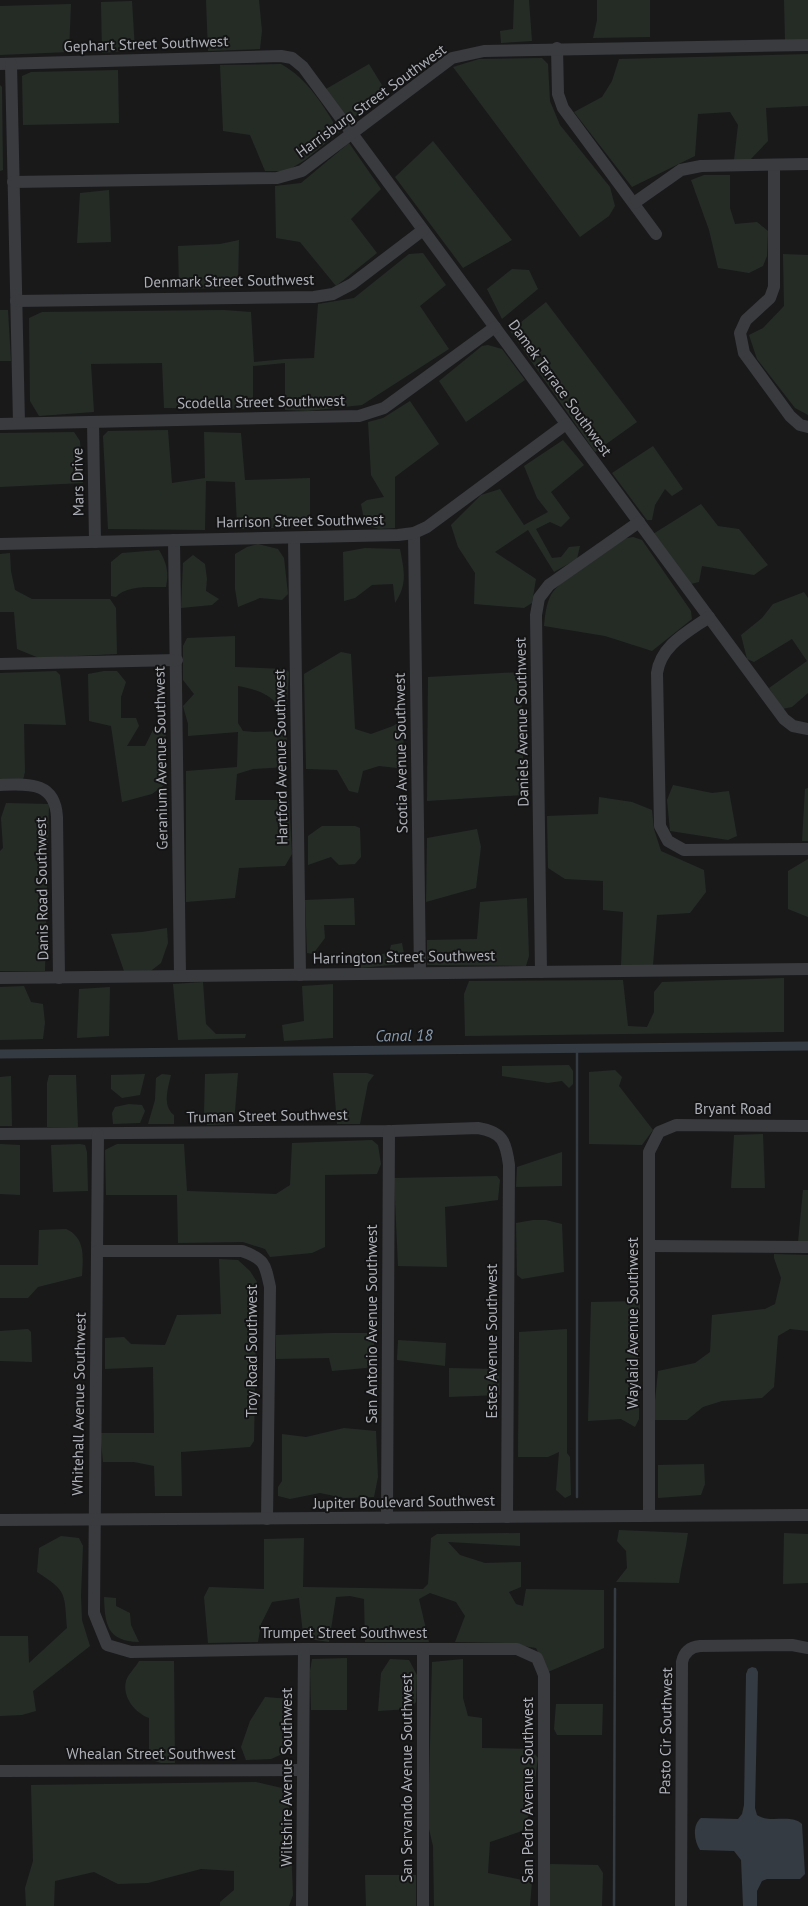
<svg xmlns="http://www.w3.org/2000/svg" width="808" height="1906" viewBox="0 0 808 1906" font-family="'PT Sans',sans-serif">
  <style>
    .green { fill: #252c26 }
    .water { fill: #343b42 }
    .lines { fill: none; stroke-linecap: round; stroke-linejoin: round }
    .stream { stroke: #343b42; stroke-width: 2.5 }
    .canal { stroke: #343b42; stroke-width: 9 }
    .minor { stroke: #3a3b3f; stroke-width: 12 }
    .labels { text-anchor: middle; stroke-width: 4; stroke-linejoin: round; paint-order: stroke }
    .street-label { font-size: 15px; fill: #adb0b8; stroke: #141415 }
    .water-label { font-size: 16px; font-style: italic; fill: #889baf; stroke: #141415 }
  </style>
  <rect width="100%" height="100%" fill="#19191a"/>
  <g class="green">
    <path d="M206,0h53l3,31 -2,18 -52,2z"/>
    <path d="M514,0h15l3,41 -31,2 -1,-12 13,-2z"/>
    <path d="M597,0h53v37l-57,1 4,-18z"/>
    <path d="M784,0h24v39l-23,1z"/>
    <path d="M132,1l3,49 -33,3 -1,-51z"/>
    <path d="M71,4l-2,48 -69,3v-49z"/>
    <path d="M808,54v52l-42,2 2,33 -18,19h-16l4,-35 -8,-13 -32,2 -3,42 -63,31 -58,-75 28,-15 10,-16 7,-22z"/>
    <path d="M542,58l6,6 2,37 10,24 50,62 5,19 -6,10 -29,21 -127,-170 26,-8z"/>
    <path d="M281,64c27,15 43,42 58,68l-34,28 -18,11h-22l-15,-36 -27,-4 -3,-66z"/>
    <path d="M369,64l16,26 -36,32 -23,-33z"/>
    <path d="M118,70l1,53 -96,2 -1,-49 9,-4z"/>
    <path d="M0,85l2,2 1,83 -3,1z"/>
    <path d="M433,141l79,99 -49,28 -68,-91z"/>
    <path d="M349,143l32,46 -30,30 26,34 -41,33 -36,-44 -24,-4 -1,-52 26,-3z"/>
    <path d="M704,175h26v33l5,16 22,-2 11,9 -1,25 -4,10 -14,7 -31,-5 -9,-38 -18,-50z"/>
    <path d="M109,190l2,52 -34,1 3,-50z"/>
    <path d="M239,240l-1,48 -59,1 -1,-43 42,-2z"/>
    <path d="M423,253l23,32 -26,21 29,43 -87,56 -54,6 -23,-1v-47l-32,3v43l-89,-1 -2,-45 -71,1 3,48 -55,4 -9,-15 -1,-83 13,-6 182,-2 27,2 3,50 31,-3 29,-1 4,-54 36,-6 55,-44z"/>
    <path d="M783,254l25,1v160l-13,-7 -38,-49 -8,-24 14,-7 21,-22z"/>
    <path d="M512,269l17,1 9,19 -36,30 -15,-30z"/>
    <path d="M546,302l91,120 -42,30 -85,-121z"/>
    <path d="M0,310h8l3,51h-11z"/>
    <path d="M488,345l14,4 23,31 -59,42 -27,-41 43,-35z"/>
    <path d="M410,401l29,43 -44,33v51l-16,1 -14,-4 -4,-21 6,-4 17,-3 -13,-22 -3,-53 15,-4z"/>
    <path d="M168,430l4,53 33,-5 -1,-46 37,1 4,47 65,-2v49l-68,2 -5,-3 -2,-44 -29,-1 -1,49 -97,-1 -5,-93 5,-5z"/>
    <path d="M74,432l6,9 3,42 -83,4v-54z"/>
    <path d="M563,440l21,25 -33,27 19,26 -9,9 -11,-5 -14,7 16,29 9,-1 8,-10 11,-1 -3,13 -23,13 -26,-42 -33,22 41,27 -4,24 -8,5 -50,-4 1,-31 -17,-26 -7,-22 30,-30 19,-6 24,36 24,-13 -11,-14 -13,-32z"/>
    <path d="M653,446l30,43 -11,7 -7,-7 -10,16 -3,15h-5l-35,-47z"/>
    <path d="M701,504l17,22 21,3 29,36 -14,10 -52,-9 -3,16 -8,2 -38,-50z"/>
    <path d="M633,537l9,3 49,71 1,8 -40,32 -47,-15 -61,-10c1,-10 2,-22 7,-31 8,-15 55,-44 71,-56z"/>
    <path d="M258,544l20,5 6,9 4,36 -6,6 -22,-2 -22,9 -3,-18v-35l12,-7z"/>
    <path d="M365,548l35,1c4,21 8,35 -5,54l-2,-19 -21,1 -17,13 -11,3 -1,-49z"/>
    <path d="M159,550c8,13 10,23 7,37 -15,0 -40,-2 -50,10l-5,-1v-34l11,-9z"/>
    <path d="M10,553l1,18 4,19 17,9h78l6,9 1,46 -78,4 -22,-9 -3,-37h-14v-58z"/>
    <path d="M193,555l12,9 2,15 -1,12 13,8 -7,6 -31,3 2,-45z"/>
    <path d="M804,592l4,6v95l-16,14 -10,2 -13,-21 38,-27 -15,-22 -38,23 -7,-3 -6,-24 21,-17 11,-14z"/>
    <path d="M235,636v31l50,2 4,3 -3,48h-6c0,-4 0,-12 -3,-15 -7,-12 -27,-17 -39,-19v37l5,8 12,1 32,-1 -1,36 -33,2 -16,5 -2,26h54l3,54 -7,12 -46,2 -4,30 -49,4v-131l51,-4 1,-35 -50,4v-12l-5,-18 11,-12 -11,-14v-34l4,-8z"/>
    <path d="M341,652l10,2 4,75 16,5 22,-8 13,-8 -3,30 -6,20 -18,-2 -16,5 -5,22 -9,-2 -12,-21 -31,-1 -2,-95z"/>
    <path d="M56,671l4,4 6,50 -42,-1 1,48 -2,8 -23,1v-108z"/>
    <path d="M104,671h13l9,11 -5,15v21h15l3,8 -12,20h18l8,-16h13l-2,55 -12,9 -30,8 -11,-76 -22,-5 -1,-47z"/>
    <path d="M521,672l3,123 -97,6 1,-124z"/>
    <path d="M673,785l39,8 17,-2 8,45 -9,4 -58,-9 -3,-31z"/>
    <path d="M808,788v53h-6l3,-52z"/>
    <path d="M599,797l33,5 20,8 2,19 7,22 43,19 2,22 -16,21 -33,2 -4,50 -32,2 2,-55 -20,-2v-29l-38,-2 -17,-11 -1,-52 51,-2z"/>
    <path d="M6,803l43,1 -4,167h-45v-120l3,-3 -2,-30z"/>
    <path d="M322,826h33l5,2 1,29 -6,7 -16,1 -8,-8 -23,8v-29z"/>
    <path d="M477,829l4,18 -5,41 -50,14 1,-64z"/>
    <path d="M808,859v58l-20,-8v-38z"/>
    <path d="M354,898l1,27h-31l1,13 -12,16 -6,-1 -2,-53z"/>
    <path d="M527,898l2,58 -3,10 -99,-1v-25l50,-1 3,-37z"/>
    <path d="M167,928l1,15 -7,20 -13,10 -24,-2 -13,-37 31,-2z"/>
    <path d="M402,943l3,16 -4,5 -40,4v-11l28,-4 2,-8z"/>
    <path d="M784,978v54l-319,4 -1,-42 5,-13 154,-1 5,46 19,1 7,-15v-20l8,-10z"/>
    <path d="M203,982l3,42 10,10h30l-1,4 -67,2 -5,-56z"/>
    <path d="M333,984v54l-49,3 -2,-16 22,-4 -2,-35z"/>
    <path d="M24,986l7,16 12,2 2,19 -2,16 -43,1v-53z"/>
    <path d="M110,987l-1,49 -32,2 2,-49z"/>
    <path d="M569,1065l4,6v13l-4,4 -7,-7 -14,2 -46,-7v-10z"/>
    <path d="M615,1070l7,7 -3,9 34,44 -11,15 -53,-1v-72z"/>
    <path d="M238,1073l-4,51 -27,1 -3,-12 1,-39z"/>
    <path d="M333,1073h34l7,2 -6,8 -8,41h-23z"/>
    <path d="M145,1074l-5,21 -18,3 -11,-9v-14z"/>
    <path d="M162,1074l9,1c-3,13 -9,31 3,40v9h-26l7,-24 1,-22z"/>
    <path d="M49,1075h27l2,52h-31v-44z"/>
    <path d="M11,1076l1,50h-12v-49z"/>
    <path d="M129,1104l13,1 3,6 -5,12 -27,1 -1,-11 3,-6z"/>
    <path d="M763,1134l2,54h-34l3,-53z"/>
    <path d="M372,1140l6,5 3,19 -4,10 -52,1v72l-13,6 -42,4 -5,-8 -22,-7 -65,1 -1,-48h-71l-1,-45 12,-6h67l3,47 89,3 14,-9 2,-42z"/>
    <path d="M0,1144l20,1v50l-20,-1z"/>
    <path d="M80,1144l5,1 2,7 1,39 -35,1 -2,-47z"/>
    <path d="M562,1152v34l-46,1 1,-20z"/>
    <path d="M497,1176l3,4 -2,20 -53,7 2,60 -49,-1 -4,-88z"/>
    <path d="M803,1190h5v52h-10z"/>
    <path d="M533,1220h13l16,4 2,48 -42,7 -5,-4 -1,-52z"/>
    <path d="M66,1229c20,9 17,29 16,47l-44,11 -10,11h-28v-33h38l1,-35z"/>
    <path d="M774,1254l34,1v76l-18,-2 -12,7 -4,51 -12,11 -40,3 -19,6 -16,13h-34l5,-49 37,-8 15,-11 2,-37 53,-6 10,-5 6,-26 -7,-20z"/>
    <path d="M219,1259l19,1 12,11 7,11 -3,159 -4,6 -69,5 1,44h-27l-1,-30 -20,-4h-31l-3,-29h54l-1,-66 -48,2v-31l19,-1 7,7 34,1 12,-30 44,-1z"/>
    <path d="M640,1301l-1,118 -4,8 -14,-8 -33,2 3,-119z"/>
    <path d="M28,1329l3,3 1,30 -32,-1v-30z"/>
    <path d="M567,1329v124l3,4 1,38 -6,3 -9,-8 3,-38 -11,5h-30l1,-125z"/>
    <path d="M331,1333h36l7,7v24l-8,4 -34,3 -3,-13 -53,1v-24z"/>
    <path d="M398,1340l48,3 -1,23 -48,-6z"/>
    <path d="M449,1368l50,1 1,26 -51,2z"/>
    <path d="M344,1428l32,3 2,46 -4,20 -30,1 -24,-5 -30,6 -12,-3v-9l4,-6v-47l24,3z"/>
    <path d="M704,1464l1,20 -4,11 -43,3v-33z"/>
    <path d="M619,1530l69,3c-2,17 -7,33 -9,50l-63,-1 11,-14 -1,-17 -9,-10z"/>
    <path d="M520,1533v13l-72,-4 12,13 25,8 36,-1v25l-12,5 7,12 7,2 3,-17 78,1v58l-56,24 -12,-24 -31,-5 -50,-1 10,-26 -9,-14 -26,-9 -11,6 10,43h-64l-1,-43 -14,-3 -14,1 -7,45 -14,-2 -12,-6 -4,-36 -27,4 -11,22 -3,18 -50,1 -4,-46 5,-10 55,2v-50l40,-1 -1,49 120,2 5,-5 3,-46 6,-4z"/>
    <path d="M784,1533l24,1v49l-25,1z"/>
    <path d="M61,1536l18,2 4,8 -2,50 1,24 8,26 -57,45 3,20 -14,4 -22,1v-80h28l1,27 38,-35c-3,-35 1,-36 -30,-56l2,-24z"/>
    <path d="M104,1597l12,1v8l14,7 1,12 8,17c-32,-1 -34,-17 -35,-45z"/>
    <path d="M347,1658v52h-36l-1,-39 2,-12z"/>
    <path d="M390,1659l19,1 8,15 -1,27 -6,7 -32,2 3,-38z"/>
    <path d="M463,1659v39l5,18 14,2v30l49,1 7,9 -7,52 -9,21 -32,11 -2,31 44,9 -2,24h-96l-1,-60 -5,-21 4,-163z"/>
    <path d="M139,1661h35l1,102h-14l-12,-4v-41c-14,-5 -27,-21 -23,-37 2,-7 10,-14 13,-20z"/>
    <path d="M265,1697l25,2 1,40 -4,13 -16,7 -25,1 -5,-13 9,-26z"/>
    <path d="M556,1704h47l-1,31h-45l-3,-6z"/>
    <path d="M256,1782l26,6 7,12 4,95 -4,11h-69v-4l14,-12v-19l-33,-2 -53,14 -30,1 -24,-12 -39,9 -1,25h-28l-1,-18 8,-27 -2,-76z"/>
    <path d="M550,1864l48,1 5,8 -1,33h-52z"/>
    <path d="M365,1875h51v31h-50z"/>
  </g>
  <path class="water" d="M752,1667l4,1 2,4 -3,136 2,7c13,9 34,-2 45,9l3,50 -5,5h-33l-5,2 -5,10v15h-14l-2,-46 -7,-9 -34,-1c-6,-9 -8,-25 1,-32l37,1 4,-5 2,-9 2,-131 2,-5z"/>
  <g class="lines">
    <g class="stream">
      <path d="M577,1048v449"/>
      <path d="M614,1906l1,-317"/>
    </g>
    <path class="canal" d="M0,1054l808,-8"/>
    <g class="minor">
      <path d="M557,48l1,46 5,14 93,126"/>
      <path d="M0,64l281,-8 11,2 11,9 481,652 9,7 15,3"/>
      <path d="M11,64l8,359"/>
      <path d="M774,165v122l-4,11 -24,22 -6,13 4,20 46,63 10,9 8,2"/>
      <path d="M13,182l264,-4 25,-7 150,-113 32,-7 324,-6"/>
      <path d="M634,203l47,-33 20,-4 107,-2"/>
      <path d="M16,301l298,-4 19,-3 19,-10 71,-54"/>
      <path d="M93,422l2,120"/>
      <path d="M0,424l359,-8 25,-8 111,-81"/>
      <path d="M414,533l6,440"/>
      <path d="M294,538l6,437"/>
      <path d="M174,540l6,435"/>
      <path d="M0,544l398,-9 16,-2 13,-6 139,-103"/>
      <path d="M709,617c-21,15 -48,28 -52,56l3,153 8,15 16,9 124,-1"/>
      <path d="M0,664l177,-4"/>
      <path d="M0,785c28,-1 55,-4 57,32l2,161"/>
      <path d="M541,972l-5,-357 3,-17 10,-13 90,-63"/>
      <path d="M0,978l808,-9"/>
      <path d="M0,1134l392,-3 86,-3c25,4 28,14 31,37l-2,352"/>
      <path d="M98,1134l-4,479 13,32 24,7 173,-3h213l20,9 7,17v231"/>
      <path d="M650,1246l158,1"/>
      <path d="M97,1251h145c23,8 23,13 28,36l-3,232"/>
      <path d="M649,1516v-364l10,-20 17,-7 132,1"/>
      <path d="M387,1518l2,-387"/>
      <path d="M0,1520l808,-5"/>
      <path d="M0,1771l303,-1"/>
      <path d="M302,1906l2,-257"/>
      <path d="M423,1906v-257"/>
      <path d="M681,1906l1,-244c2,-10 8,-15 18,-16l92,-1 16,3"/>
    </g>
  </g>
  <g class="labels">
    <g class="street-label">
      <text transform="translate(146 44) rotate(-2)" y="5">Gephart Street Southwest</text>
      <text transform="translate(371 101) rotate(-36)" y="5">Harrisburg Street Southwest</text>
      <text transform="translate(229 281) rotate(-1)" y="5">Denmark Street Southwest</text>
      <text transform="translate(560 388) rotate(54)" y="5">Damek Terrace Southwest</text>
      <text transform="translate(261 402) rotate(-1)" y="5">Scodella Street Southwest</text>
      <text transform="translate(78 482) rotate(-91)" y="5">Mars Drive</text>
      <text transform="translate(300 521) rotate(-1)" y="5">Harrison Street Southwest</text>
      <text transform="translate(522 722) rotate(-91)" y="5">Daniels Avenue Southwest</text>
      <text transform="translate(401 753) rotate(-91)" y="5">Scotia Avenue Southwest</text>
      <text transform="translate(281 757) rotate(-91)" y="5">Hartford Avenue Southwest</text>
      <text transform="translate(161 758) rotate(-91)" y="5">Geranium Avenue Southwest</text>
      <text transform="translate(42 889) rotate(-91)" y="5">Danis Road Southwest</text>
      <text transform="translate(404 957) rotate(-1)" y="5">Harrington Street Southwest</text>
      <text x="733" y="1114">Bryant Road</text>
      <text transform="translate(267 1116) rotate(-1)" y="5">Truman Street Southwest</text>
      <text transform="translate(633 1323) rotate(-90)" y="5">Waylaid Avenue Southwest</text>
      <text transform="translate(372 1324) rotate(-90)" y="5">San Antonio Avenue Southwest</text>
      <text transform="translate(492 1341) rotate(-90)" y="5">Estes Avenue Southwest</text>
      <text transform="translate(252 1351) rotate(-90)" y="5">Troy Road Southwest</text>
      <text transform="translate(79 1404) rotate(-89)" y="5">Whitehall Avenue Southwest</text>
      <text transform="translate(404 1502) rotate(-1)" y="5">Jupiter Boulevard Southwest</text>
      <text x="344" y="1638">Trumpet Street Southwest</text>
      <text transform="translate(666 1731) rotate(-89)" y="5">Pasto Cir Southwest</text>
      <text x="151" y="1759">Whealan Street Southwest</text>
      <text transform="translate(287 1777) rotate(-90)" y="5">Wiltshire Avenue Southwest</text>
      <text transform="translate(407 1778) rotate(-90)" y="5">San Servando Avenue Southwest</text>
      <text transform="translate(528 1790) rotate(-90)" y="5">San Pedro Avenue Southwest</text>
    </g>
    <g class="water-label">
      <text transform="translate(404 1035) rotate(-1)" y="6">Canal 18</text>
    </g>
  </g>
</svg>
